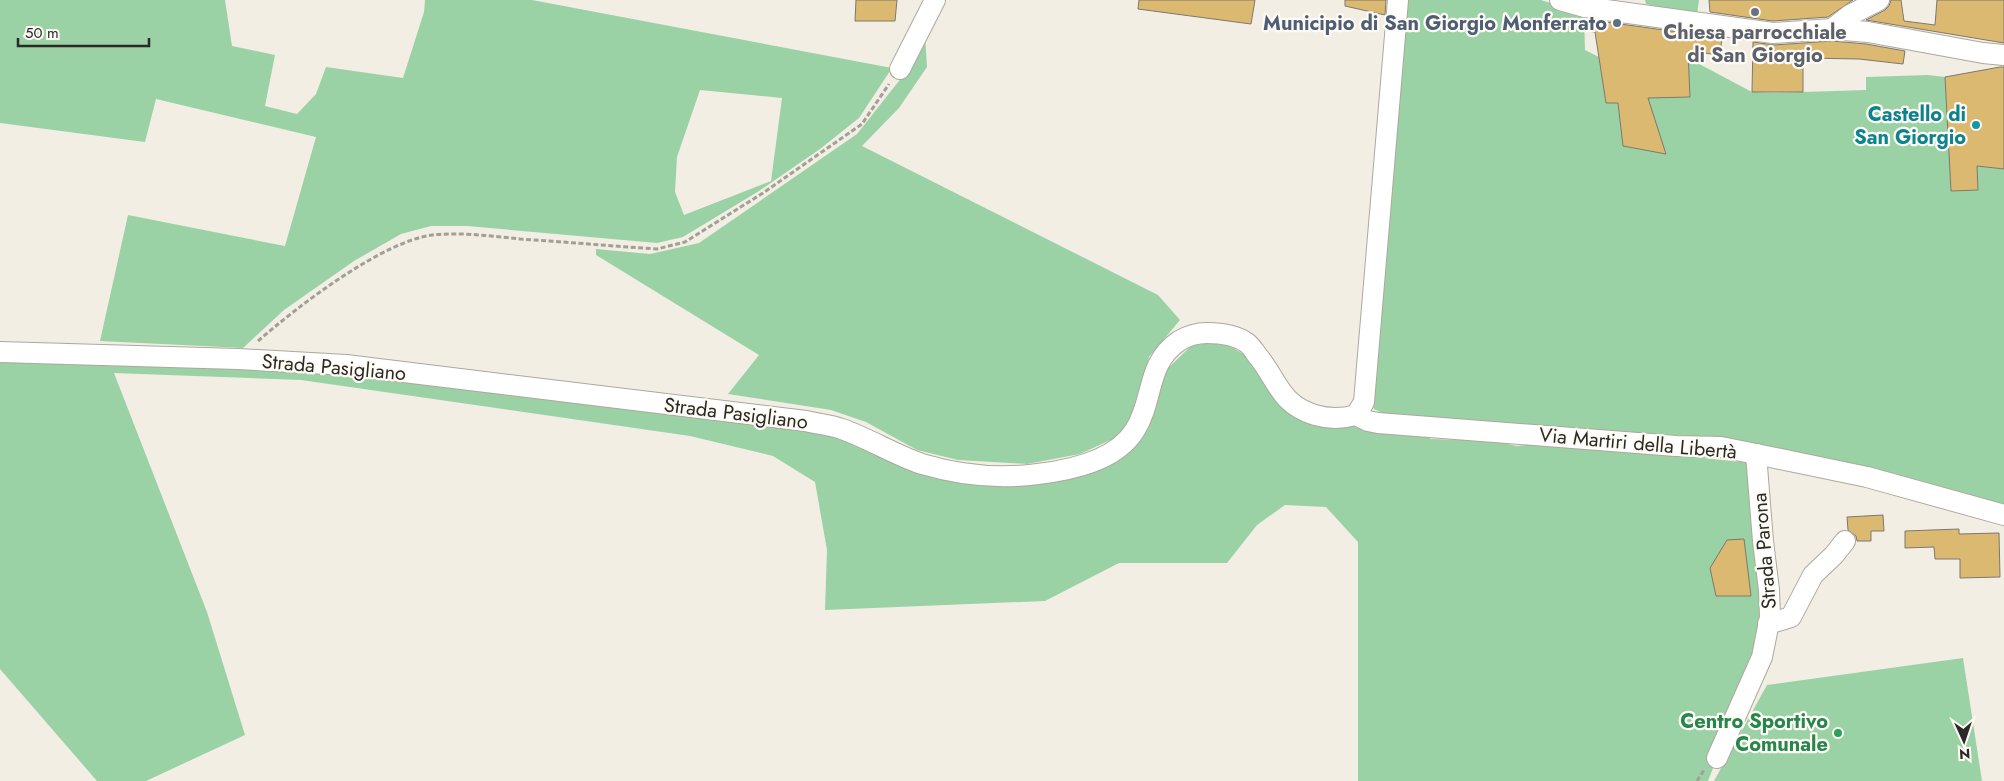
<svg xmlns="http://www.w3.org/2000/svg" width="2004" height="781" viewBox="0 0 2004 781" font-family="Jost,sans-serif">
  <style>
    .green { fill: #9ad2a5; fill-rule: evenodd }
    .building { fill: #dcb971; stroke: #7c786f }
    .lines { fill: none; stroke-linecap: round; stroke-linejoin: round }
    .minor-casing { stroke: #ada89e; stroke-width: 22 }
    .path { stroke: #a29f96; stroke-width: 3; stroke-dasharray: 5 2.5; stroke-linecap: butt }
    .minor { stroke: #fff; stroke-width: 20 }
    .worship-dot { fill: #6b7280; stroke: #fefbf5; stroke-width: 2 }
    .service-dot { fill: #5c6f8a; stroke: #fefbf5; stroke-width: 2 }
    .culture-dot { fill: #0f9aa8; stroke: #fefbf5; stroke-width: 2 }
    .leisure-dot { fill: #2e9e5b; stroke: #fefbf5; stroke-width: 2 }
    .labels { text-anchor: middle; stroke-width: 4.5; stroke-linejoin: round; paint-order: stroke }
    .service-label { font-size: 20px; font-weight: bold; fill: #4e5e75; stroke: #fefbf5; text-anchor: end }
    .worship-label { font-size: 20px; font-weight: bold; fill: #5b616d; stroke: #fefbf5 }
    .culture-label { font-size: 20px; font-weight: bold; fill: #0d838f; stroke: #fefbf5; text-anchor: end }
    .street-label { font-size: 20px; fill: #2a2925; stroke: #fefbf5 }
    .leisure-label { font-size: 20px; font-weight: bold; fill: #27864d; stroke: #fefbf5; text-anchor: end }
  </style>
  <rect width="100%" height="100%" fill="#f3eee3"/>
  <g class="green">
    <path d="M0,0h225l7,46 43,9 -10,51 32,8 19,-20 10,-27 77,11 21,-66 1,-12h107l360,68 -33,50 -39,31 -61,42 -76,46 -26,6 -190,-17h-36l-30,8 -47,27 -70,49 -41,38 -143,-7 28,-126 157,31 31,-109 -160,-38 -11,43 -145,-19zM700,90l82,8 -11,83 -87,34 -9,-23 2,-35z"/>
    <path d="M1404,0h137l43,14 1,36 14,7 7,46h12l5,43 25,-48 42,-1 -2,-39 64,34 22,1 92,-3v-13l62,-2 17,2 6,114 27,-1 -1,-24 27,3v339l-269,-69 -345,-22 -16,-8 -5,-11z"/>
    <path d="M1645,0h54l-2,15 -51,-11z"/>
    <path d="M925,35l2,32 -28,41 -37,38 296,149 22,25 -31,37 -12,56 -20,24 -37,17 -53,10 -69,-4 -41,-10 -51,-28 -35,-12 -103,-16 31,-39 -163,-100v-6l54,5 49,-11 158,-109 49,-62z"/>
    <path d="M1222,341l21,13 19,20 24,37 25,9 103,9 17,10 63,2 23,5 37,-4 197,21 18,127 -19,88 -15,15 -18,65 -9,23h-350v-239l-32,-35 -41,-2 -28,20 -30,38h-108l-74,38 -220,9 2,-60 -12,-68 -42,-26 -83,-20 -389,-56 -187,-7 93,239 38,123 -99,46h-49l-97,-112v-308l109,1 236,11 458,54 49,11 54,26 144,15 100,-58 17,-52 24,-23z"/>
    <path d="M1963,658l19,123h-268l53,-96z"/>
  </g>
  <g class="building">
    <path d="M856,0h41l-2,21h-40z"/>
    <path d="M1139,0h116l-4,24 -113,-15z"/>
    <path d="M1345,0h41l-1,15 -40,-9z"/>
    <path d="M1709,0h144l-25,17 -55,4 -63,-9z"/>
    <path d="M1891,0h10l3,21 31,4 2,-25h67v43l-138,-23 19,-10 4,-4z"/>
    <path d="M1584,19l138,19 -2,17 -32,-4 2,46 -42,1 18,56 -43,-8 -5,-43h-12l-11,-71 -10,-1z"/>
    <path d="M1832,41l34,3 39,7 -2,13 -44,-5 -56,-1v34h-51l1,-50 21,3z"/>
    <path d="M2000,67h4v102l-27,-3 1,24 -27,1 -6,-114z"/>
    <path d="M1883,515l1,16h-13v10h-14l-1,-5 -8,-6 -1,-13z"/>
    <path d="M1959,529v5l40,-1 1,44 -40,1v-19h-25l-1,-12 -29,1v-17z"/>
    <path d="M1744,539l7,57h-35l-6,-28 17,-28z"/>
  </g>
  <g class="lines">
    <g class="minor-casing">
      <g id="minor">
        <path d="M1560,0l25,7 188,26 59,-4 36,3 115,21 21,2"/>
        <path d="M1832,29l18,-14 29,-15"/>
        <path d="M900,69l35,-69"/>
        <path d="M0,352l238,7 108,6 460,56c12,3 25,4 36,8 28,10 53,26 80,35 37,11 78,15 116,10 33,-4 78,-13 97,-44 19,-30 11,-67 44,-89 8,-5 18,-8 28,-8 14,0 29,2 40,10 4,3 7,8 10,12 21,25 22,49 58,60 14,4 27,4 41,0"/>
        <path d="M1356,415l12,6 10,2 298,23 45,1 35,7 111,23 137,38"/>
        <path d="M1356,415l8,-13 34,-402"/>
        <path d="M1768,624l23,-7 22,-42 21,-20 11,-14"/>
        <path d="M1717,758l45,-101 8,-40 -1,-27 -6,-49 -7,-87"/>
      </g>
    </g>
    <g class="path">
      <path d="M258,341c39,-34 123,-99 174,-106 29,-3 59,1 88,4 46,3 91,7 137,10l28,-7 78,-49 99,-69 27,-40"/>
      <path d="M1697,781l7,-11"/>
    </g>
    <use href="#minor" class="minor"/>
  </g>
  <circle class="worship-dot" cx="1755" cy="12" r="5"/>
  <circle class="service-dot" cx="1617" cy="23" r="5"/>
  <circle class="culture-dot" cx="1976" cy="125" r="5"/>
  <circle class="leisure-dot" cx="1838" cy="733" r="5"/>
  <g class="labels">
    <g class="service-label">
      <text x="1607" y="30">Municipio di San Giorgio Monferrato</text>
    </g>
    <g class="worship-label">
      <text x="1755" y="39">Chiesa parrocchiale<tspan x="1755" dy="23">di San Giorgio</tspan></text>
    </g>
    <g class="culture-label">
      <text x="1966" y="121">Castello di<tspan x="1966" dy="23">San Giorgio</tspan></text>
    </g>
    <g class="street-label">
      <text transform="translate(334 367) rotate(5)" y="7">Strada Pasigliano</text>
      <text transform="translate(736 413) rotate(7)" y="7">Strada Pasigliano</text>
      <text transform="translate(1638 443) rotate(5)" y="7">Via Martiri della Libertà</text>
      <text transform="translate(1764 551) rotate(-95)" y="7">Strada Parona</text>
    </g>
    <g class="leisure-label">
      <text x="1828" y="728">Centro Sportivo<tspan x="1828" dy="23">Comunale</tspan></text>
    </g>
  </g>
  <g transform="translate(1964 741) rotate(177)" stroke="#fefbf5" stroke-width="4" paint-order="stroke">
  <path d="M0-4L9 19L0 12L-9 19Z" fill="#2a2925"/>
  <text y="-8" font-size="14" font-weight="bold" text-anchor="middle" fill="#2a2925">N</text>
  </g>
  <path d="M18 38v8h131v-8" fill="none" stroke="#2a2925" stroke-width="2.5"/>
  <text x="25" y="38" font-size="15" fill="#2a2925" stroke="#fefbf5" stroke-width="4" paint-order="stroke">50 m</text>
</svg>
